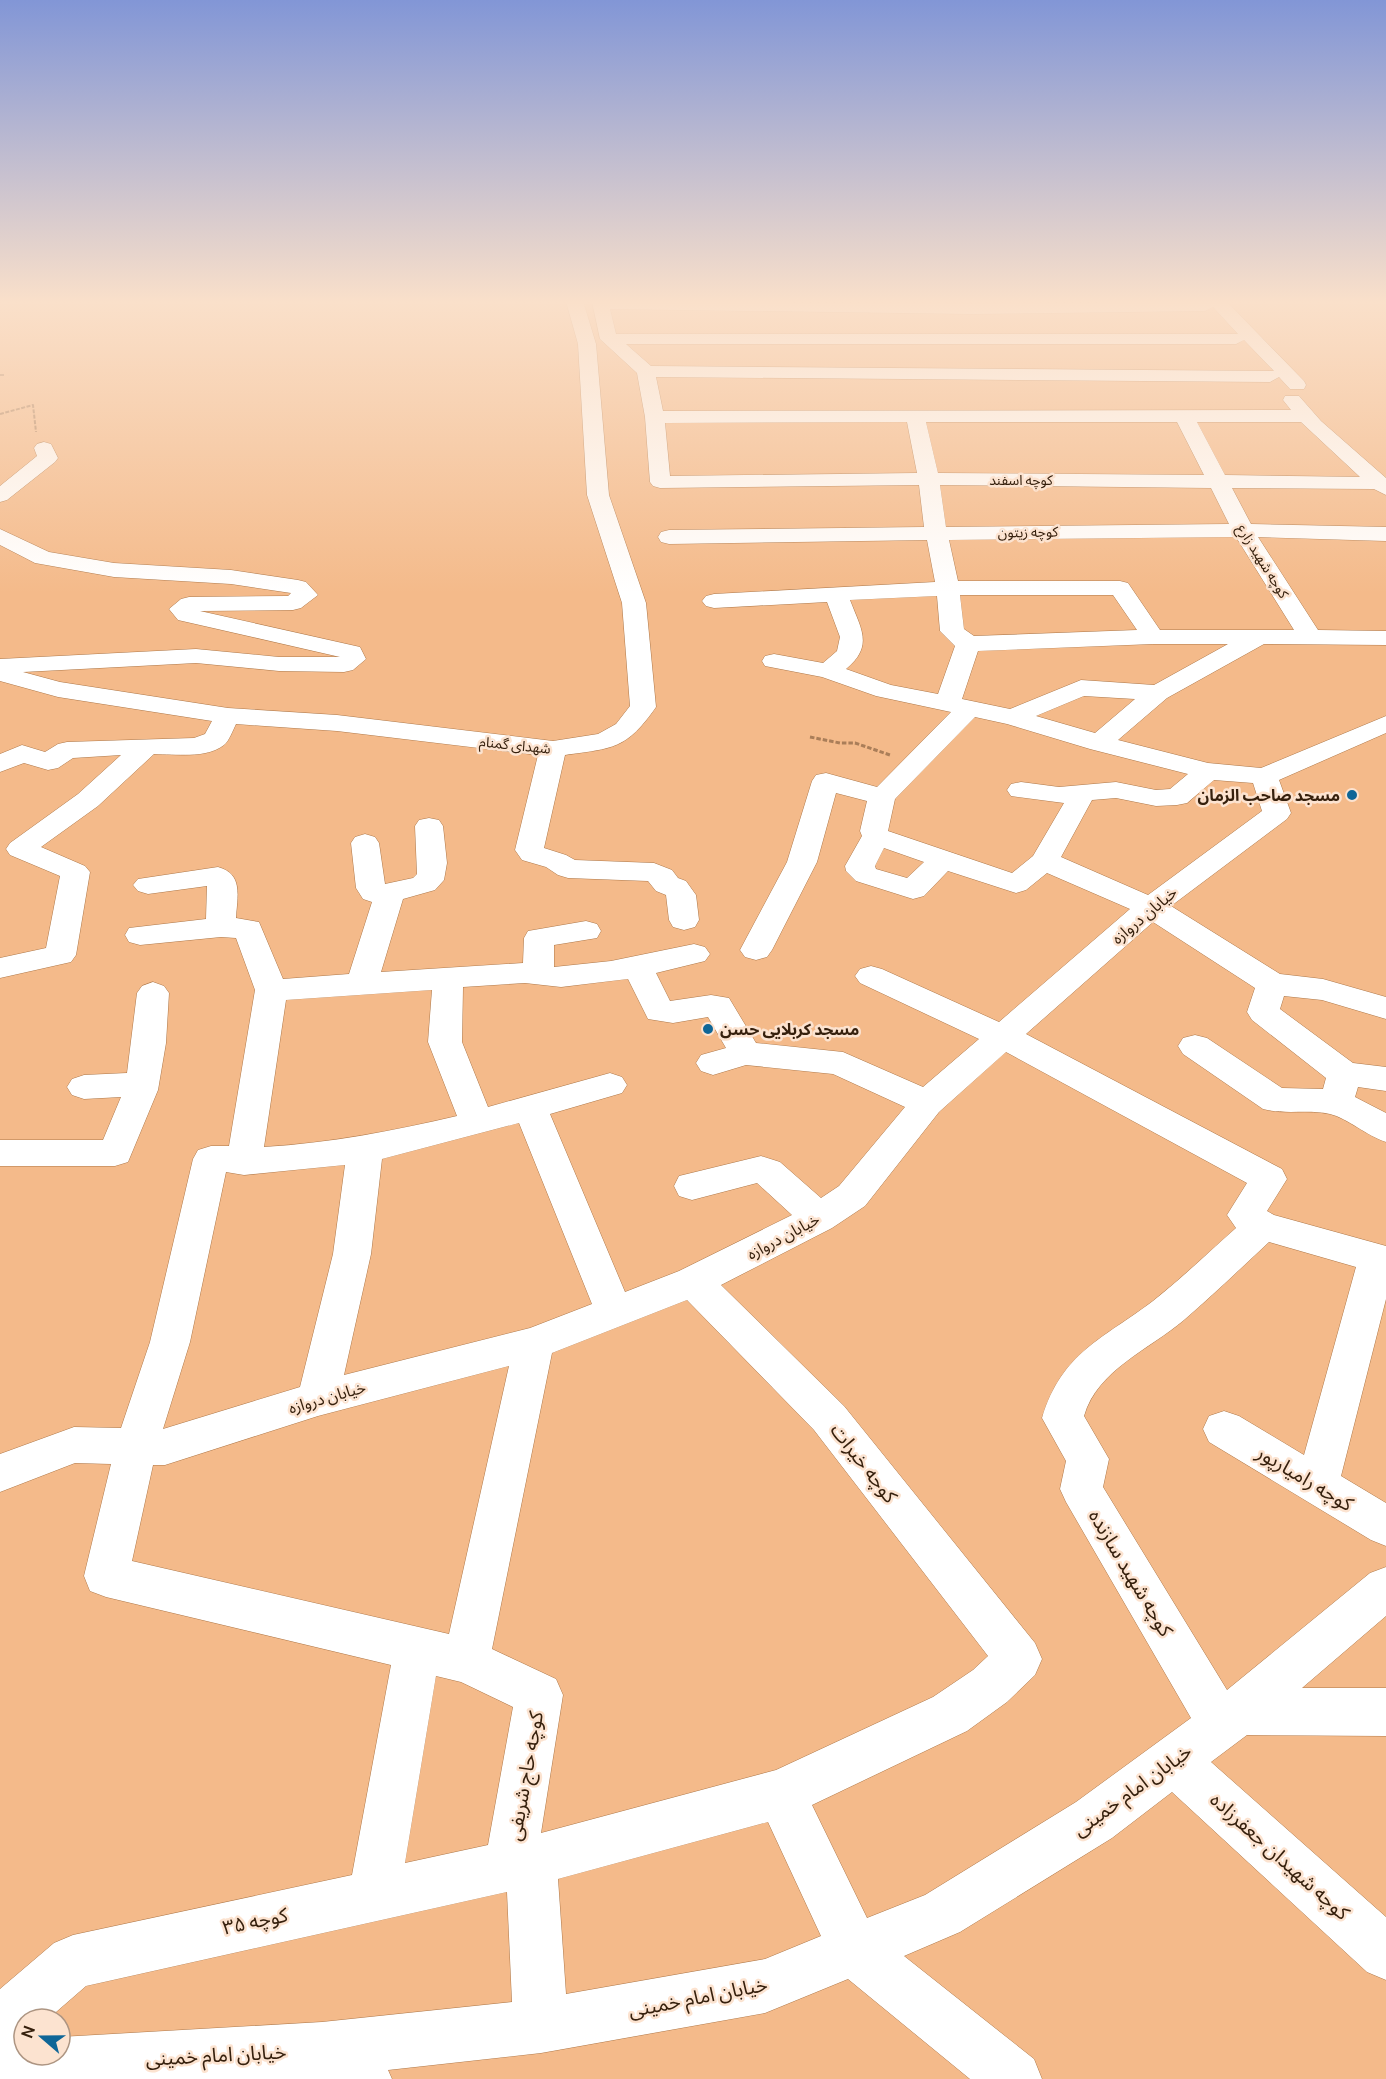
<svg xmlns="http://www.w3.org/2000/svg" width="1386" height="2079" viewBox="0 0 1386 2079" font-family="Manrope,'Noto Sans Arabic',sans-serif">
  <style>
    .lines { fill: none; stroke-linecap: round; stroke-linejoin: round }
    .minor-casing { stroke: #ae7849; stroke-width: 1 }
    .path-far1 { stroke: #aa7e59; stroke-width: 2; stroke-dasharray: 4 1.5; stroke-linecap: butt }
    .path { stroke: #aa7e59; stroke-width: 3; stroke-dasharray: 4.5 2; stroke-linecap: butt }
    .minor { fill: #fff; fill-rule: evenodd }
    .poi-dot { fill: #0f6697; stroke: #fce3d0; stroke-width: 2 }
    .labels { text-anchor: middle; stroke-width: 5; stroke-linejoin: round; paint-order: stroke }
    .far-street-label { font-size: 14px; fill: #36200d; stroke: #fce3d0 }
    .poi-label { font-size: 16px; font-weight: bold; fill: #36200d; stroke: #fce3d0; text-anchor: end }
    .street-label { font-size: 16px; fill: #36200d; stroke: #fce3d0 }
    .near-street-label { font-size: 20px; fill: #36200d; stroke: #fce3d0 }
  </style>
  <rect width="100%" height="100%" fill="#f4ba8a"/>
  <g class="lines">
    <g class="minor-casing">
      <g id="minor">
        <path d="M566,301h17l13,43 13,151 37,108 10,104c-30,43 -43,41 -91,48l-21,93 22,7 9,5 79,3 18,7 6,8 8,3 10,14 3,25 -4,7 -11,3 -11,-3 -4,-7 -3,-25 -10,-4 -8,-10 -80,-3 -10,-3 -12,-8 -24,-7 -7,-10 23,-95 -201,-24 -101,-7c-3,6 -7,17 -12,21 -18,14 -49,9 -70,9l-56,52 -57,41 44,19 5,6 -14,83 -5,7 -71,16v-20l46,-10 14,-72 -50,-21 -4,-6 4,-6 68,-49 43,-39 -48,3 -15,10 -10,2 -24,-7 -24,9v-18l22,-9 23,7 13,-8 9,-2 127,-4 11,-4 7,-13 -154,-24 -58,-16v-22l196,-10 83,8h61l-162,-37 -9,-11 12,-10 8,-2 99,-1 3,-3 -60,-9 -117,-7 -79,-14 -35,-18v-16l49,23 65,11 117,7 67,10 8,2 12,13 -17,13 -8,2 -93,1 160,36 6,12 -13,11 -9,2 -65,-1 -83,-8 -173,9 37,10 168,26 109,7 216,26 45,-7 18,-10 14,-18 -8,-103 -35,-108 -9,-151z"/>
        <path d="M592,301l379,3 255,-3 78,80 2,4 -2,4h-14l-11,-12 -9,5 -614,-5 7,34 628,-1 -8,-10 2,-4h14l22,25 65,57v17l-12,-6 -142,-1 19,36 135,3v14l-128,-4 60,93 68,1v14l-122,-1 -97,54 -49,42 90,23 53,5 125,-52v17l-107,47 12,33 -4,6 -116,87 109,68 43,5 63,18v22l-64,-19 -38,-4 -4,13 73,54 33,4v24l-28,-4 -3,10 31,16v29c-19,-6 -39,-24 -56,-28 -22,-5 -45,1 -67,-5l-80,-55 -5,-8 5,-8 12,-3 12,3 75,50 41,1 3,-11 -74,-58 -5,-8 8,-24 -102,-66 -127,112 256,135 5,10 -20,32 7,4 112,31v53l-45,177 45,27v43l-15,-6 -162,-98 -6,-13 6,-13 15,-5 15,5 65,39 52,-188 -87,-25c-28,26 -56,53 -85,78 -34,29 -87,50 -100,96l25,43 -6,28 124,203 143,-117 16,-6v49l-84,72h84v48l-139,-1 -36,27 175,155v63l-19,-8 -195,-180 -60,46 -152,94 -56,24 130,103 8,20h-72l-122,-100 -83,34 -224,40 -153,17 4,9h-392v-90l54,-46 19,-8 279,-60 39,-210 -285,-68 -16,-6 -6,-15 27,-112 -36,-1 -75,29v-38l74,-27 47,1 29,-86 43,-183 5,-9 13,-4h18l26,-156 -19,-52 -15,-1 -81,8 -11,-3 -4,-7 4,-7 77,-9 1,-33 -59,8 -10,-3 -5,-6 5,-6 80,-12c26,7 19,30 18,51l23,4 24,57 66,-5 23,-72 -9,-3 -7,-11 -5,-45 4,-6 10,-3 10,3 4,6 6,41 28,-6 4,-4 -2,-48 4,-6 10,-2 10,2 4,6 4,37 -3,17 -9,10 -32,9 -22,73 142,-9 1,-25 4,-7 58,-10 11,3 4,7 -4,7 -43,7v22l57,-6 83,-17 11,3 5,7 -5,7 -49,12 14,28 41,-6 18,3 27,45 87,9 80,35 56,-48 -119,-56 -5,-7 5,-7 11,-3 11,3 117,53 131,-113 -83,-36 -21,17 -10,3 -68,-22 -24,25 -11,3 -57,-18 -10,-10 -1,-5 17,-30 -2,-5 7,-30 -31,-8 -19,69 -45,88 -5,7 -11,3 -11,-3 -5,-7 47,-88 25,-81 4,-6 10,-2 51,14 74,-75 -75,-16 -54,-19 -57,-11 -3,-5 3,-5 9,-2 49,9 14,-12 3,-14 -13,-35 -113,6 -8,-2 -4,-5 4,-5 8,-2 221,-12 -8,-42 -258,4 -8,-2 -3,-5 3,-5 8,-2 255,-3 -5,-42 -259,3 -7,-2 -3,-4 -5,-65 -8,-44 -37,-34zM1213,307l25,27h-622l-6,-25 361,5 234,-3zM1244,340l30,31 -623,-5 -25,-22h610zM907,422l10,51 -247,3 -5,-53zM926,422h251l27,53 -266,-2zM1197,422h104l59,55 -135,-2zM940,485l271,3 18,36 -283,3zM1236,537l58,93h-134l-32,-47 -8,-2h-162l-9,-41zM960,595h153l24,35 -163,6 -10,-7zM937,596l3,35 15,15 -17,48 -47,-9 -45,-16c28,-23 15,-40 4,-69zM1153,644h75l-74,41 -73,-5 -71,29 -48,-10 16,-48zM1084,696l51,3 -40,34 -59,-17zM975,717l32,7 83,25 98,25 -18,15 -14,1 -40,-8 -57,5 -38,-5 -10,2 -4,6 4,6 53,7 -31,53 -21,17 -124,-42 7,-32zM1214,780l39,3 9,28 -114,84 -87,-38 31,-57 24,-2 40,8 21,-1 10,-2zM884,848l40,14 -17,16 -31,-9 -1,-3zM628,979l20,40 25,4 35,-6 18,31 -25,7 -5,8 5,8 12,4 33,-10 87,9 72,33 -66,79 -18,12 -41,-36 -19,-6 -82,20 -5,10 5,10 13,4 65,-17 35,32 -113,56 -54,21 -75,-178 72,-21 5,-8 -5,-8 -12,-4 -122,34 -26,-65 1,-55 62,-4 36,4zM432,990l-4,52 29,74c-64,15 -127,27 -193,31l22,-147zM1006,1052l241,131 -20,32 9,13c-27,24 -54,50 -83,73 -50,38 -91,51 -111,117l24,43 -6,28 6,13 125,216 -115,84 -151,93 -58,23 -55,-113 155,-74 40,-29 28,-27 7,-16 -7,-16 -191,-237 -123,-121 111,-57 33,-22 74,-94zM519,1123l73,181 -62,24 -186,47 27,-121 11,-95zM345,1165l-12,89 -33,133 -137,42 27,-87 36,-170 18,3zM687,1300l127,130 174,226 -15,14 -40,27 -157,73 -235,63 22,-138 -7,-16 -64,-30 60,-296zM509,1366l-60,268 -317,-73 21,-96h12l153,-49zM436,1676l25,6 52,25 -25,138 -83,18zM768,1822l53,114 -56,23 -199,35 -8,-115zM507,1892l5,110 -190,20 -262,15v18h-36v-36h24l38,-33z"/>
        <path d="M44,442l7,2 7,14 -3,4 -48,38 -7,2v-16l37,-30 -3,-8 3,-4z"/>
        <path d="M153,982l11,4 5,7 -3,50 -8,47 -30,72 -13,4h-115v-26h103l18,-43 -37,2 -12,-4 -5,-8 5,-8 12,-4 43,-2 10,-80 5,-7z"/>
      </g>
    </g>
    <g class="path-far1">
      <path d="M0,375h5"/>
      <path d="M0,414l33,-9 3,27"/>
    </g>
    <path class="path" d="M810,737l30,6h15l35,12"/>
    <use href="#minor" class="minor"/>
  </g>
  <linearGradient id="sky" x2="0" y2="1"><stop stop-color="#8296d6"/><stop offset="0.51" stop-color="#fae0ca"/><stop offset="1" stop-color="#fae0ca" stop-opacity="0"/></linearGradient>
  <rect width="1386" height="593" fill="url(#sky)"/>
  <g class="poi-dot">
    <circle cx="1352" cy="795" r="6"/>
    <circle cx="708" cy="1029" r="6"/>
  </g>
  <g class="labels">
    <g class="far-street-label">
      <text x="1021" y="485">کوچه اسفند</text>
      <text transform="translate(1028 532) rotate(-1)" y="5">کوچه زیتون</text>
      <text transform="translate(1263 561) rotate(58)" y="5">کوچه شهید زارع</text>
      <text transform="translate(515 745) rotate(6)" y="5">شهدای گمنام</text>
    </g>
    <g class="poi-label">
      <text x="1340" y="801">مسجد صاحب الزمان</text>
      <text x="720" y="1035" text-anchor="start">مسجد کربلایی حسن</text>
    </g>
    <g class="street-label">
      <text transform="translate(1144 915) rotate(-40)" y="6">خیابان دروازه</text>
      <text transform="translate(783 1236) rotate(-28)" y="6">خیابان دروازه</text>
      <text transform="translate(327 1397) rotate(-16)" y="6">خیابان دروازه</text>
    </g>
    <g class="near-street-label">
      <text transform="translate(864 1463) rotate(52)" y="7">کوچه خیرات</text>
      <text transform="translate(1305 1478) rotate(31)" y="7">کوچه رامیارپور</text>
      <text transform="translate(1131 1573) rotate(59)" y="7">کوچه شهید سازنده</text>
      <text transform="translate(525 1776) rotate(-80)" y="7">کوچه حاج شریفی</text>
      <text transform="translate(1132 1790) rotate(-36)" y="7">خیابان امام خمینی</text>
      <text transform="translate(1280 1856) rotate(42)" y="7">کوچه شهیدان جعفرزاده</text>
      <text transform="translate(255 1921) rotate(-12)" y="7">کوچه ۳۵</text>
      <text transform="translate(698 1997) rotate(-11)" y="7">خیابان امام خمینی</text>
      <text transform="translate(216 2055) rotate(-3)" y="7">خیابان امام خمینی</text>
    </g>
  </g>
  <g transform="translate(42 2037) rotate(290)"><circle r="28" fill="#fce3d0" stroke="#ad9582" stroke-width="1.5"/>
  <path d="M0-4.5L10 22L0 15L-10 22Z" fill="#0f6697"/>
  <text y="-9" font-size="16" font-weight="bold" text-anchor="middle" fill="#36200d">N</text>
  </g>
</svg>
